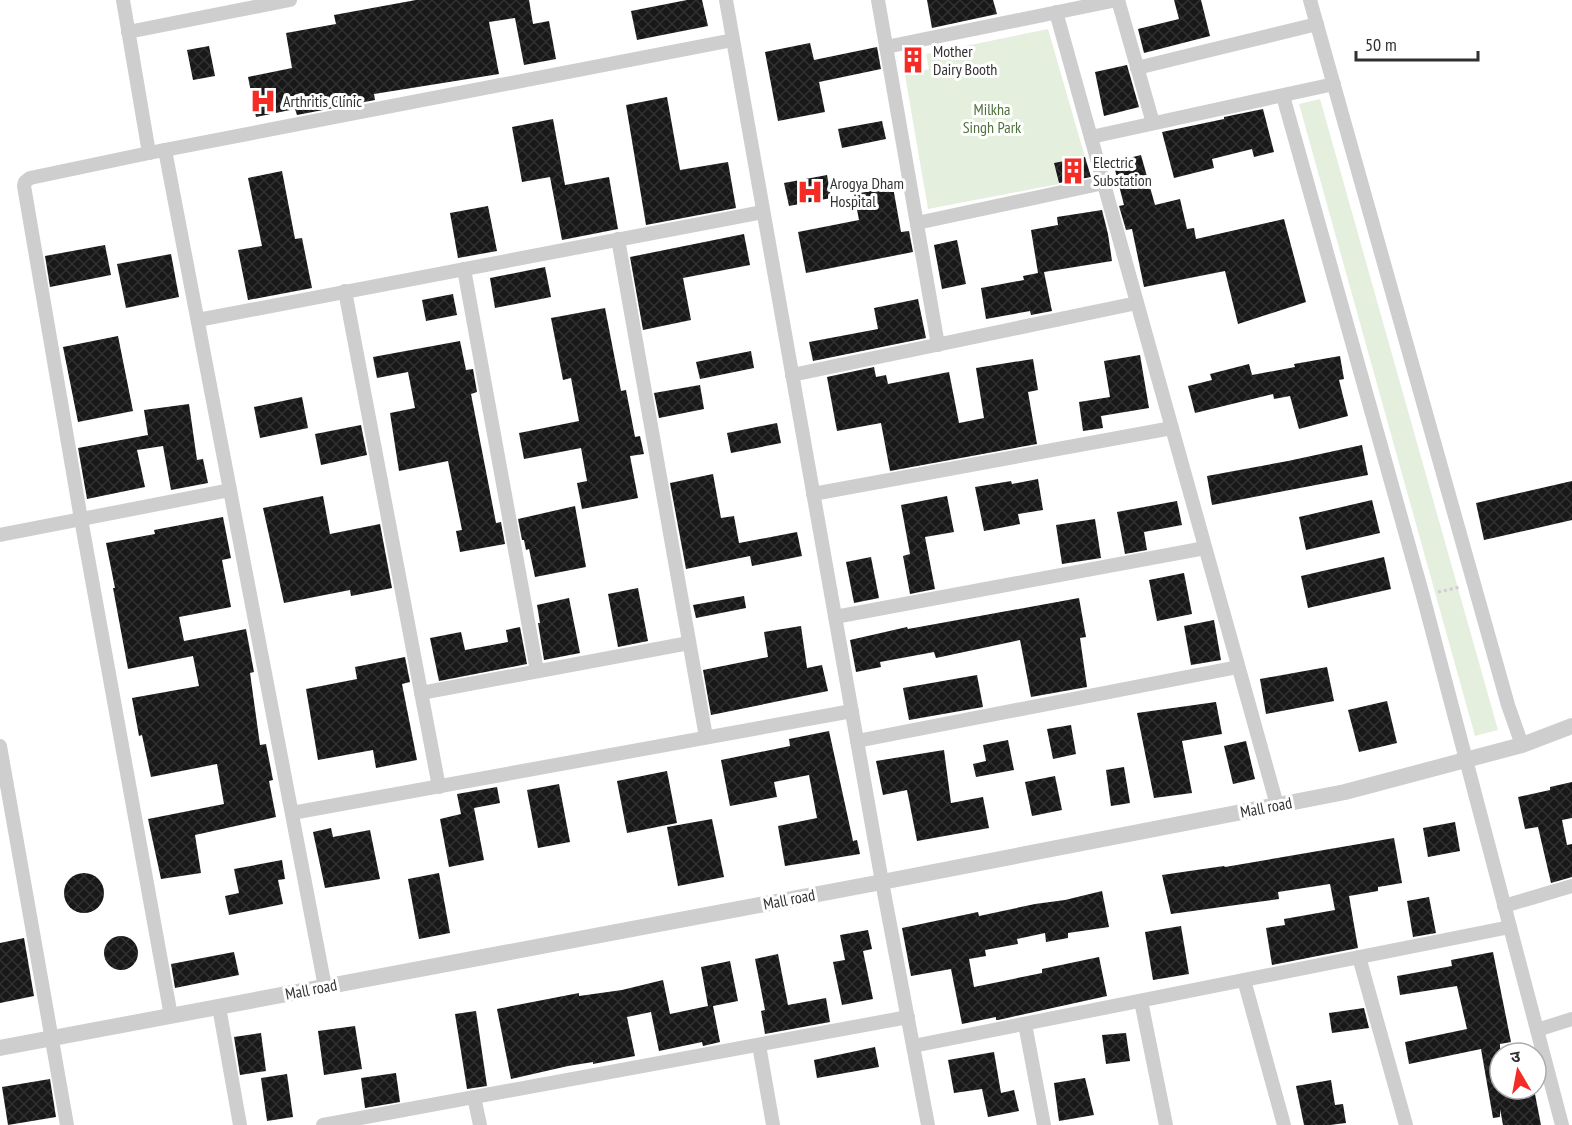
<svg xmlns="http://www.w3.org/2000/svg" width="1572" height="1125" viewBox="0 0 1572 1125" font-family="'PT Sans Narrow','Noto Sans Devanagari',sans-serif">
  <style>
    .park { fill: #e5efde }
    .building { fill: url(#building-cross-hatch) }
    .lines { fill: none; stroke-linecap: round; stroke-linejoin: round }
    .path { stroke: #cecece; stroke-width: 3; stroke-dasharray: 3 3; stroke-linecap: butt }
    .minor { stroke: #cecece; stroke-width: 14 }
    .tertiary { stroke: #cecece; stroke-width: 16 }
    .labels { text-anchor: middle; stroke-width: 6; stroke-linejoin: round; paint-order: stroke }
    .poi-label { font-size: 16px; fill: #313131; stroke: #fff; text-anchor: start }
    .park-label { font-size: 16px; fill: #4d7139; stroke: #fff }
    .street-label { font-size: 16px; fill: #313131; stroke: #fff }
  </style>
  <defs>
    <pattern id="building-cross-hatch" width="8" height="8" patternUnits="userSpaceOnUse" patternTransform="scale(1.5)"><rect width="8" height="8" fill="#181818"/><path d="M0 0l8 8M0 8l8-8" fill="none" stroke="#313131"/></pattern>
  </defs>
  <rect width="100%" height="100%" fill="#fff"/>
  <g class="park">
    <path d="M1048,29l37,128 -31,6 5,21 -131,25 -23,-134 24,-6 -3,-15z"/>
    <path d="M1320,99l178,631 -23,6 -176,-632z"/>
  </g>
  <g class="building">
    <path d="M416,0h113l4,24 16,-3 7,38 -32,6 -9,-47 -26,4 10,52 -125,20 1,6 -78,15 -2,-6 -39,8 -8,-40 44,-9 -6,-35 50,-9 -2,-9z"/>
    <path d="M687,0h15l6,26 -71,14 -6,-29z"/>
    <path d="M927,0h66l4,14 -65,14z"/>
    <path d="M1174,0h27l9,36 -66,17 -6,-24 41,-10z"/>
    <path d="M810,43l4,17 63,-13 4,22 -62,13 6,30 -47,9 -13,-69z"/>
    <path d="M209,46l6,30 -22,4 -6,-30z"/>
    <path d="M920,52l2,12 -15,4 -2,-13z"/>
    <path d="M1127,65l12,42 -35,9 -9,-44z"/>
    <path d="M667,97l13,73 48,-8 8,46 -90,17 -20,-120z"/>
    <path d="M1263,109l11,43 -20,5 -2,-8 -40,10 2,9 -40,10 -12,-46 62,-13v-2z"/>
    <path d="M553,119l12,66 44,-8 9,52 -56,11 -12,-63 -28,5 -10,-55z"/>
    <path d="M882,121l4,18 -44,9 -4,-19z"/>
    <path d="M1141,155l14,50 25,-6 7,30 7,-1 2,11 88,-20 22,83 -68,22 -13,-53 -81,16 -12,-58 -6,1 -7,-24 5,-1 -11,-43z"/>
    <path d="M1085,157l6,20 -32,6 -5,-20z"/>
    <path d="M282,171l13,68 7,-1 10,50 -64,12 -10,-50 24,-4 -14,-68z"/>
    <path d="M827,175l4,23 -42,8 -5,-23z"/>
    <path d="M893,187l8,45 8,-1 4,21 -107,21 -8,-41 61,-12 -5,-26z"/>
    <path d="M488,206l9,45 -39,7 -8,-45z"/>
    <path d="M1102,210l6,24 4,27 -68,11 8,39 -21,4 -1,-4 -44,8 -5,-31 43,-8 -1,-4 15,-3 -7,-43 27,-5 -1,-8z"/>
    <path d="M744,234l6,31 -67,13 8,42 -48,10 -13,-73z"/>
    <path d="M957,240l9,44 -24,5 -8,-44z"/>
    <path d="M105,245l6,30 -61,12 -5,-31z"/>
    <path d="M171,254l8,43 -53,11 -9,-44z"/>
    <path d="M545,267l6,30 -56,11 -5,-30z"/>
    <path d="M453,294l4,21 -31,6 -4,-21z"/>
    <path d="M918,299l8,39 -113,23 -4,-19 69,-13 -4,-21z"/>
    <path d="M605,308l16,83 5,-1 9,47 5,-1 4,18 -14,2 8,42 -56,11 -5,-26 10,-2 -6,-33 -57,11 -5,-26 60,-12 -8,-43 -8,2 -12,-62z"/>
    <path d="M118,336l15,75 -55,11 -15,-75z"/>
    <path d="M460,341l6,29 7,-1 4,23 -6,2 25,129 5,-1 4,22 -45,8 -4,-21 6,-1 -14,-69 -49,10 -9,-58 25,-5 -7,-36 -31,6 -4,-21z"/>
    <path d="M751,351l3,17 -54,11 -4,-17z"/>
    <path d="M1140,355l9,53 -48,8 2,12 -20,3 -4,-29 31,-5 -6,-36z"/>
    <path d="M1340,356l4,23 -5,1 9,36 -49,13 -9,-33 -16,3 -1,-5 -78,19 -7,-27 24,-6 -2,-6 39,-10 3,11 43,-8 -1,-3z"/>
    <path d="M1033,359l5,31 -10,2 9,52 -147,27 -9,-48 -44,8 -10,-54 47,-10 2,10 10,-2 2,9 61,-12 10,51 25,-5 -8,-50z"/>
    <path d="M700,385l4,24 -45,9 -5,-25z"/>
    <path d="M302,397l6,31 -48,10 -6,-31z"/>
    <path d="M189,404l8,56 6,-1 5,24 -37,7 -8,-44 -26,4 8,37 -58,12 -9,-51 70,-13 -4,-25z"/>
    <path d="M777,423l4,20 -50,10 -4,-20z"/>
    <path d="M361,425l6,30 -46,10 -6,-31z"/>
    <path d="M1362,445l6,30 -156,30 -5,-29 81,-15z"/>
    <path d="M713,474l8,44 13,-2 5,27 58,-11 5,24 -50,10 -2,-10 -64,13 -16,-86z"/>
    <path d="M1038,479l5,31 -25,4 2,10 -36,7 -9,-44 36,-6 1,3z"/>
    <path d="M1572,481v39l-88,20 -8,-37z"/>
    <path d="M323,496l7,38 50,-10 12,64 -41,8 -1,-6 -66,13 -21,-95z"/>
    <path d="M947,496l7,36 -29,5 10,52 -25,5 -7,-38 7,-2 -9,-49z"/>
    <path d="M1372,500l8,33 -74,17 -7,-33z"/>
    <path d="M1177,501l5,24 -38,7 3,18 -22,4 -8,-42z"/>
    <path d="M575,506l11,61 -51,10 -6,-28 -3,1 -2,-10h-2l-4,-21z"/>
    <path d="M223,517l8,41 -9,2 9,47 -52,10 5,24 62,-12 8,43 -4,1 10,72 6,-1 7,36 -4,1 7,36 -81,18 6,38 -40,6 -13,-60 76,-15 -7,-40 -66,13 -9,-42 -3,1 -7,-38 67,-12 -6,-30 -65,13 -15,-81h2l-9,-45 49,-9 -1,-4z"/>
    <path d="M1095,519l6,39 -39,6 -6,-39z"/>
    <path d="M871,557l8,41 -25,5 -8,-41z"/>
    <path d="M1384,557l7,32 -83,19 -7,-32z"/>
    <path d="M1184,573l8,41 -35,7 -8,-41z"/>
    <path d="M638,588l10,53 -30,6 -10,-53z"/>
    <path d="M744,596l2,12 -50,10 -3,-13z"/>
    <path d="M569,598l11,55 -36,7 -6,-37h2l-3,-18z"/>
    <path d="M1079,598l7,39 -6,1 7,49 -56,10 -11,-57 -84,18 -2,-6 -54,10 1,5 -25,5 -6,-32 57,-13 1,2z"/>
    <path d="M1214,620l7,40 -30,5 -7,-39z"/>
    <path d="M801,626l6,42 15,-3 6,26 -117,24 -8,-45 65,-13 -4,-25z"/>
    <path d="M520,627l7,37 -88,17 -9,-43 31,-6 4,18 43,-8 -2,-12z"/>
    <path d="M405,657l5,25 -8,2 15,76 -41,8 -3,-18 -55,10 -12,-71 51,-10 -2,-12z"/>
    <path d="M1327,667l7,34 -68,13 -6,-35z"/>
    <path d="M977,675l6,32 -74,13 -6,-32z"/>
    <path d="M1387,701l10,42 -38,9 -11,-42z"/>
    <path d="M1216,702l6,32 -40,7 10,52 -38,5 -17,-85z"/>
    <path d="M1071,725l5,29 -23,5 -6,-30z"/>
    <path d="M829,731l24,110 4,-1 3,14 -75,12 -7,-40 39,-8 -8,-43 -35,7 3,15 -47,9 -9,-46 69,-14 -1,-7z"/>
    <path d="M1008,740l6,30 -38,7 -3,-13 13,-3 -3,-16z"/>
    <path d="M1246,741l9,38 -22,5 -9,-38z"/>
    <path d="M944,750l7,53 32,-6 6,31 -72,13 -10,-51 -24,5 -7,-34z"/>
    <path d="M1124,767l6,36 -19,3 -5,-36z"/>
    <path d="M667,771l10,52 -50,10 -10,-52z"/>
    <path d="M1055,776l7,34 -30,6 -7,-34z"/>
    <path d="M1572,782v36l-10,2 5,25 5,-1v33l-21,6 -13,-56 -13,2 -7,-32 32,-7v-3z"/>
    <path d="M559,784l11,58 -32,6 -11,-58z"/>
    <path d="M497,787l3,16 -26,5 10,52 -35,7 -9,-48 21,-5 -4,-20z"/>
    <path d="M712,819l12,58 -46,9 -11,-59z"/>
    <path d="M1455,822l5,29 -32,6 -5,-29z"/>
    <path d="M331,828l2,9 37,-7 10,49 -55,9 -12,-56z"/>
    <path d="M1394,838l8,45 -24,4v4l-29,5 9,52 -86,17 -6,-37 19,-3 -1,-6 51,-9 -5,-26 -52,8 1,7 -108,15 -9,-39 62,-9 1,1z"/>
    <path d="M282,860l3,19 -7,1 5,24 -54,11 -4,-19 14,-3 -5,-24z"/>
    <path d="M439,873l11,60 -31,6 -11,-60z"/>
    <circle cx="84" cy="893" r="20"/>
    <path d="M1102,891l7,36 -41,6v5l-22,4 -1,-9 -28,6 1,5 -33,6 1,6 -17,3 5,28 68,-14v-4l57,-12 8,39 -109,24h-2v-3l-34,7 -11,-55 -40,7 -9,-48 76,-16 1,4 56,-12 30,-4z"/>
    <path d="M1429,897l7,36 -23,4 -6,-36z"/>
    <path d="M1181,926l8,48 -36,6 -8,-48z"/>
    <path d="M868,930l4,19 -9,2 10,48 -31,6 -9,-43 12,-2 -5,-25z"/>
    <circle cx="121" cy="953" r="17"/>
    <path d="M24,938l10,58 -34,7v-60z"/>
    <path d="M234,952l5,23 -64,13 -4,-24z"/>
    <path d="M1493,952l18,90 -11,2v45h34l7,36h-38l-3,-16v8l-7,1 -12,-69 -72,15 -4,-22 62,-13 -10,-43 -57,9 -3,-19 55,-10 -1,-6z"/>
    <path d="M778,954l10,51 38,-7 4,24 -65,12 -4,-23 4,-1 -10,-51z"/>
    <path d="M730,961l8,40 -25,5 7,36 -17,4 -1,-4 -43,9 -8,-39 -24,5 8,39 -42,8v-2l-25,4 -57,13 -14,-70 82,-16v3l43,-6 41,-10 7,34 38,-8 -7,-39z"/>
    <path d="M1364,1008l5,20 -37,5 -3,-20z"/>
    <path d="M476,1011l11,75 -20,3 -12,-75z"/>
    <path d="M355,1026l7,43 -38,6 -6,-44z"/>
    <path d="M261,1033l5,38 -26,4 -6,-38z"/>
    <path d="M1126,1033l4,28 -24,3 -4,-29z"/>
    <path d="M875,1047l4,20 -62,11 -3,-18z"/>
    <path d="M994,1052l7,41 13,-3 5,21 -31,6 -6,-28 -28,4 -6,-33z"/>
    <path d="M396,1073l4,29 -35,6 -4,-30z"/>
    <path d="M287,1074l6,43 -26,4 -6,-43z"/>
    <path d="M1085,1078l9,37 -35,6 -5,-38z"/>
    <path d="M50,1079l6,38 -48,8 -6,-38z"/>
    <path d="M1331,1080l4,25 8,-1 3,19 -16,2h-26l-8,-39z"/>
  </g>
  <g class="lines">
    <path class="path" d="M1438,592l22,-5"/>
    <g class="minor">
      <path d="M123,0l26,153"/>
      <path d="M726,0l156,882 46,243"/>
      <path d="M878,0l60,345"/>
      <path d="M1118,0l35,123"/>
      <path d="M1310,0l198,705 14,40"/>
      <path d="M1056,12l221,793"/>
      <path d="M128,32l162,-32"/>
      <path d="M886,47l231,-47"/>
      <path d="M1137,68l180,-44"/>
      <path d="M1283,96l140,500 139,529"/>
      <path d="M1091,137l243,-53"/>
      <path d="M165,150l160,837"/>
      <path d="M917,223l187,-40"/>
      <path d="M618,239l88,498"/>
      <path d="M464,269l73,402"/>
      <path d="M345,291l94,496"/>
      <path d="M198,320l565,-108"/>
      <path d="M792,375l345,-72"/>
      <path d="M813,494l359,-66"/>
      <path d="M0,535l230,-45"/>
      <path d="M835,617l370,-69"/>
      <path d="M421,693l268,-50"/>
      <path d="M857,741l381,-74"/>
      <path d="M0,746l67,379"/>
      <path d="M292,813l560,-102"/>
      <path d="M1504,906l68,-20"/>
      <path d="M1359,957l47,168"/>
      <path d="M1244,980l40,145"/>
      <path d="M1141,1001l25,124"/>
      <path d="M219,1007l21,118"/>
      <path d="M171,1016l-90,-497 -57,-333 1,-4 5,-4 119,-25 584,-113"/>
      <path d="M1025,1024l19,101"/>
      <path d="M1537,1030l35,-11"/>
      <path d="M759,1045l14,80"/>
      <path d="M913,1046l597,-119"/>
      <path d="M474,1097l6,28"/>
      <path d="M323,1125l585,-108"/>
    </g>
    <path class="tertiary" d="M0,1048l882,-166 463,-90 177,-47 50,-19"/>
  </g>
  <defs>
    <g id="building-bare" transform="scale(2.07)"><path d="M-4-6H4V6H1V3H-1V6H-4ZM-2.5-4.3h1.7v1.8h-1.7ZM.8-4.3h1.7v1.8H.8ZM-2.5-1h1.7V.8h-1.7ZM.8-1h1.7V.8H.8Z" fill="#f52b25" stroke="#fff" stroke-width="2.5" paint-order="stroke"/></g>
    <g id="hospital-bare" transform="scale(2.07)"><path d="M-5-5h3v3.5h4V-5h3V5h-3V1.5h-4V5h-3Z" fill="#f52b25" stroke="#fff" stroke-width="2.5" paint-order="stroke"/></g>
  </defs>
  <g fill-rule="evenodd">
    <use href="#building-bare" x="913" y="60"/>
    <use href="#hospital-bare" x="263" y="101"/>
    <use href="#building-bare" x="1073" y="171"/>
    <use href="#hospital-bare" x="810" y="192"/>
  </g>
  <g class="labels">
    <g class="poi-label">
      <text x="933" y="57">Mother<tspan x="933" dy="18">Dairy Booth</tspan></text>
      <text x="283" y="107">Arthritis Clinic</text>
      <text x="1093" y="168">Electric<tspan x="1093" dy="18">Substation</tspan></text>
      <text x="830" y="189">Arogya Dham<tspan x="830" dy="18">Hospital</tspan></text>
    </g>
    <g class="park-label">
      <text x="992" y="115">Milkha<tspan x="992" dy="18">Singh Park</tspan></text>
    </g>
    <g class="street-label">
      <text transform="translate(1266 807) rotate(-11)" y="6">Mall road</text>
      <text transform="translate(789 899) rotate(-11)" y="6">Mall road</text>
      <text transform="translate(311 989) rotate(-11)" y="6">Mall road</text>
    </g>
  </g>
  <g transform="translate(1518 1071) rotate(350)"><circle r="28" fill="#ffffff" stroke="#adadad" stroke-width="1.5"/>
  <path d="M0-4.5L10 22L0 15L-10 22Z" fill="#f52b25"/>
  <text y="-9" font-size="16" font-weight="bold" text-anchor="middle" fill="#313131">उ</text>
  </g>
  <path d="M1356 51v9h122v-9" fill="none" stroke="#313131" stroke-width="3"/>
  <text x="1365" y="51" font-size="18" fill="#313131" stroke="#ffffff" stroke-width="4.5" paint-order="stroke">50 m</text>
</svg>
